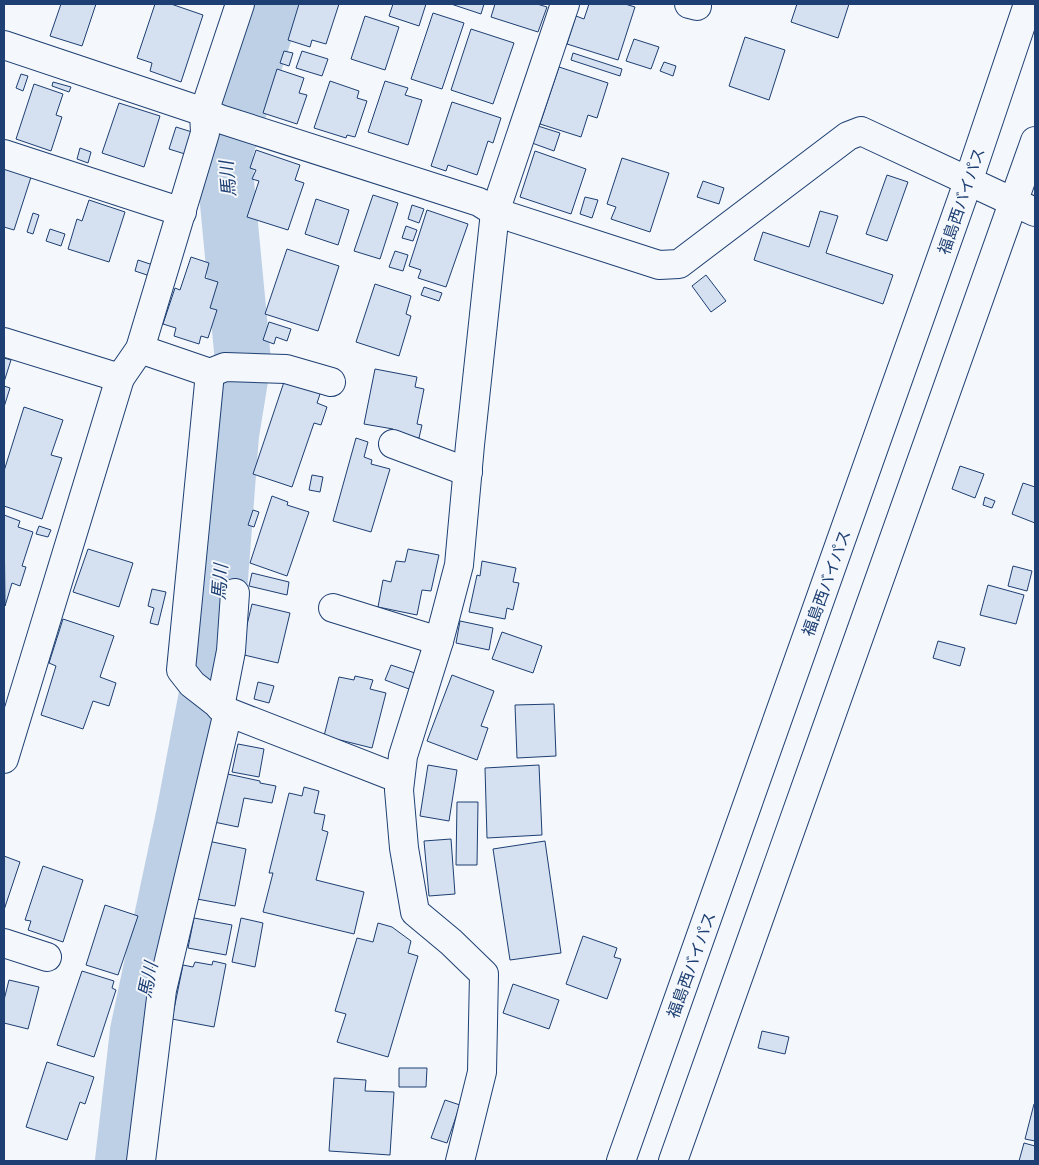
<svg xmlns="http://www.w3.org/2000/svg" width="1039" height="1165" viewBox="0 0 1039 1165" font-family="Cabin,'Noto Sans JP',sans-serif">
  <style>
    .lines { fill: none; stroke-linecap: round; stroke-linejoin: round }
    .river { stroke: #bed0e5; stroke-width: 56 }
    .building { fill: #d5e0f0; stroke: #1d3f73 }
    .minor-casing { stroke: #1d3f73; stroke-width: 30 }
    .highway-casing { stroke: #1d3f73; stroke-width: 30 }
    .minor { stroke: #f4f7fb; stroke-width: 28 }
    .highway { stroke: #f4f7fb; stroke-width: 28 }
    .labels { text-anchor: middle; stroke-width: 4; stroke-linejoin: round; paint-order: stroke }
    .street-label { font-size: 16px; fill: #1d3f73; stroke: #f4f7fb }
    .water-label { font-size: 18px; font-style: italic; fill: #1d3f73; stroke: #f4f7fb }
  </style>
  <rect width="100%" height="100%" fill="#f4f7fb"/>
  <g class="lines">
    <path class="river" d="M123,1161l15,-130 46,-216 30,-158 17,-222 12,-74 -17,-179 -1,-31 49,-147"/>
  </g>
  <g class="building">
    <path d="M61,4h35l-14,42 -32,-10z"/>
    <path d="M155,4h16l32,11 -22,67 -31,-11 2,-8 -15,-5z"/>
    <path d="M299,4h40l-13,40 -14,-4 -2,7 -22,-7z"/>
    <path d="M393,4h33l-7,22 -30,-10z"/>
    <path d="M451,4h33l-3,10z"/>
    <path d="M495,4h42l10,3 -9,25 -47,-15z"/>
    <path d="M589,4h36l10,3 -17,53 -51,-16 9,-28 8,3z"/>
    <path d="M797,4h52l-11,34 -47,-16z"/>
    <path d="M433,13l31,10 -22,66 -31,-10z"/>
    <path d="M365,16l34,11 -14,43 -34,-11z"/>
    <path d="M471,29l43,14 -21,61 -42,-14z"/>
    <path d="M745,37l40,13 -16,50 -40,-14z"/>
    <path d="M634,39l25,8 -8,22 -25,-8z"/>
    <path d="M284,51l9,2 -4,13 -9,-3z"/>
    <path d="M302,51l26,8 -6,17 -26,-8z"/>
    <path d="M573,53l49,16 -2,7 -49,-16z"/>
    <path d="M664,62l12,4 -3,10 -13,-5z"/>
    <path d="M559,67l49,16 -11,35 -9,-3 -7,22 -41,-13z"/>
    <path d="M277,69l27,9 -5,15 8,2 -10,29 -34,-11z"/>
    <path d="M21,74l7,2 -5,15 -7,-3z"/>
    <path d="M330,81l29,10 -2,7 10,3 -12,36 -8,-2 -1,3 -32,-10z"/>
    <path d="M385,81l23,7 -3,7 17,5 -14,45 -40,-13z"/>
    <path d="M53,82l18,5 -2,5 -17,-6z"/>
    <path d="M34,84l29,10 -7,21 6,2 -11,34 -35,-12z"/>
    <path d="M452,102l49,16 -8,25 -5,-2 -11,34 -29,-10 -2,6 -15,-5z"/>
    <path d="M119,103l41,13 -16,51 -42,-14z"/>
    <path d="M538,126l22,7 -6,18 -22,-8z"/>
    <path d="M176,127l16,5 -7,22 -16,-5z"/>
    <path d="M80,148l11,4 -3,11 -11,-4z"/>
    <path d="M256,150l44,15 -5,15 9,3 -16,47 -41,-13 12,-36 -7,-2 4,-9 -6,-2z"/>
    <path d="M535,151l51,18 -15,45 -51,-17z"/>
    <path d="M622,158l47,15 -19,59 -39,-13 5,-12 -9,-3z"/>
    <path d="M4,165l28,9 -18,56 -10,-3z"/>
    <path d="M887,175l21,7 -21,59 -21,-7z"/>
    <path d="M703,181l21,7 -5,16 -22,-7z"/>
    <path d="M373,195l25,8 -18,56 -26,-8z"/>
    <path d="M585,197l13,3 -6,18 -12,-4z"/>
    <path d="M316,199l33,11 -11,35 -33,-11z"/>
    <path d="M89,200l36,12 -16,50 -41,-13 9,-30 5,2z"/>
    <path d="M412,205l12,4 -5,14 -11,-4z"/>
    <path d="M427,210l41,14 -22,63 -28,-9 3,-8 -12,-4z"/>
    <path d="M820,211l18,5 -12,37 67,22 -10,29 -129,-44 9,-28 46,15z"/>
    <path d="M33,213l6,2 -6,19 -6,-2z"/>
    <path d="M406,226l11,4 -4,11 -11,-3z"/>
    <path d="M50,229l15,5 -4,12 -15,-5z"/>
    <path d="M287,249l52,17 -21,65 -53,-17z"/>
    <path d="M395,251l13,4 -5,16 -14,-4z"/>
    <path d="M191,257l18,6 -4,15 13,4 -8,26 7,2 -9,28 -7,-2 -2,8 -25,-8 2,-8 -13,-4 12,-36 5,2z"/>
    <path d="M138,260l15,5 -3,11 -15,-5z"/>
    <path d="M706,275l20,26 -15,11 -19,-26z"/>
    <path d="M375,284l36,12 -5,18 5,2 -12,40 -43,-14z"/>
    <path d="M424,287l18,6 -3,8 -18,-6z"/>
    <path d="M269,322l22,7 -4,12 -11,-4 -2,7 -11,-4z"/>
    <path d="M4,358l7,2 -7,22z"/>
    <path d="M375,369l42,8 -2,10 9,2 -7,35 5,1 -3,13 -26,-5v-4l-29,-5z"/>
    <path d="M286,376l36,12 -5,15 10,4 -6,18 -7,-2 -22,64 -39,-13z"/>
    <path d="M4,386l6,2 -6,19z"/>
    <path d="M24,407l39,13 -12,35 11,3 -20,61 -38,-13v-35z"/>
    <path d="M356,438l12,4 -4,15 8,3 -1,4 19,5 -19,63 -38,-11z"/>
    <path d="M960,466l24,8 -9,24 -23,-9z"/>
    <path d="M312,475l11,2 -3,15 -11,-2z"/>
    <path d="M1023,483l12,4v36l-23,-9z"/>
    <path d="M272,496l16,6 -1,3 22,7 -22,64 -37,-13z"/>
    <path d="M985,497l10,4 -3,7 -9,-3z"/>
    <path d="M253,510l6,2 -5,15 -6,-2z"/>
    <path d="M4,515l16,6 -2,6 15,5 -11,34 4,1 -6,19 -8,-3 -7,23z"/>
    <path d="M39,526l12,4 -3,7 -12,-3z"/>
    <path d="M88,549l45,14 -14,44 -46,-15z"/>
    <path d="M408,549l31,6 -8,36 -9,-1 -5,25 -39,-8 5,-27 8,2 5,-21 9,1z"/>
    <path d="M482,561l34,7 -3,14 6,1 -6,27 -6,-2 -2,11 -36,-7 8,-37 3,1z"/>
    <path d="M1013,566l19,5 -5,20 -19,-5z"/>
    <path d="M252,573l37,9 -2,13 -38,-9z"/>
    <path d="M988,585l36,10 -8,29 -36,-9z"/>
    <path d="M152,589l14,3 -8,33 -8,-2 4,-15 -6,-2z"/>
    <path d="M252,604l38,9 -12,50 -38,-9z"/>
    <path d="M63,619l51,17 -14,41 16,6 -7,23 -16,-5 -10,28 -42,-14 15,-49 -7,-3z"/>
    <path d="M460,621l33,7 -4,22 -33,-7z"/>
    <path d="M502,632l40,14 -9,27 -41,-14z"/>
    <path d="M938,641l27,7 -5,18 -27,-8z"/>
    <path d="M391,665l24,8 -6,16 -24,-9z"/>
    <path d="M452,675l42,16 -13,35 7,2 -11,32 -50,-19z"/>
    <path d="M355,676l18,4 -3,9 16,4 -14,55 -48,-12 15,-59 15,3z"/>
    <path d="M258,682l16,4 -5,17 -15,-4z"/>
    <path d="M554,704l2,52 -39,2 -2,-53z"/>
    <path d="M238,744l26,5 -5,28 -27,-5z"/>
    <path d="M428,765l29,5 -8,51 -29,-5z"/>
    <path d="M539,765l3,70 -55,3 -2,-70z"/>
    <path d="M223,773l37,8v2l16,3 -4,17 -28,-5 -6,29 -24,-5z"/>
    <path d="M304,787l15,4 -5,22 11,2 -3,15 6,2 -12,48 48,12 -10,42 -91,-22 10,-39h-4l20,-80 13,3z"/>
    <path d="M457,802h21l-1,63h-21z"/>
    <path d="M451,839l4,55 -26,2 -5,-55z"/>
    <path d="M208,841l38,8 -11,57 -38,-7z"/>
    <path d="M545,841l16,112 -51,7 -17,-111z"/>
    <path d="M4,856l16,6 -16,48z"/>
    <path d="M43,866l40,14 -20,62 -35,-12 3,-9 -6,-1z"/>
    <path d="M105,905l33,11 -20,59 -32,-10z"/>
    <path d="M194,918l38,7 -6,30 -38,-7z"/>
    <path d="M241,918l22,5 -8,44 -23,-5z"/>
    <path d="M378,923l14,4 19,14 -3,12 10,3 -30,101 -51,-15 9,-28 -11,-3 22,-73 16,4z"/>
    <path d="M583,936l34,12 -3,9 7,2 -14,40 -41,-15z"/>
    <path d="M213,961l13,3 -12,63 -42,-8 11,-54 10,2 2,-5 17,3z"/>
    <path d="M82,971l32,10 -2,7 4,2 -22,67 -37,-12z"/>
    <path d="M9,980l30,7 -11,42 -24,-6v-23z"/>
    <path d="M513,984l46,16 -10,29 -46,-16z"/>
    <path d="M762,1031l27,6 -4,17 -27,-6z"/>
    <path d="M47,1062l47,15 -9,27 -5,-2 -13,38 -41,-13z"/>
    <path d="M399,1068h28l-1,19h-27z"/>
    <path d="M334,1078l32,2 -1,11 29,1 -4,63 -61,-4z"/>
    <path d="M445,1100l15,5 -13,38 -16,-5z"/>
    <path d="M1034,1104h1v37l-10,-2z"/>
    <path d="M1024,1143l11,3v15h-16z"/>
  </g>
  <g class="lines">
    <g class="minor-casing">
      <g id="minor">
        <path d="M689,4l8,2"/>
        <path d="M4,45l200,67 16,7 259,83 16,10 164,53 20,-1 169,-128 13,-5 174,81"/>
        <path d="M4,154l178,58"/>
        <path d="M4,342l116,36 -116,381"/>
        <path d="M140,349l70,24 15,-6 61,2 45,13"/>
        <path d="M210,373l-29,297 11,14 36,28"/>
        <path d="M120,378l20,-29 65,-216 -1,-21 36,-108"/>
        <path d="M393,444l75,28"/>
        <path d="M333,608l106,33"/>
        <path d="M220,707l11,-56 4,-58"/>
        <path d="M4,943l43,14"/>
        <path d="M141,1161l21,-171 66,-278 172,67"/>
        <path d="M460,1161l22,-89 2,-98 -33,-32 -36,-30 -11,-64 -5,-58 4,-34 36,-115 20,-76 11,-120 25,-233 70,-208"/>
      </g>
    </g>
    <g class="highway-casing">
      <g id="highway">
        <path d="M621,1161l347,-979 60,-178"/>
        <path d="M673,1161l362,-1020"/>
      </g>
    </g>
    <use href="#minor" class="minor"/>
    <use href="#highway" class="highway"/>
  </g>
  <g class="labels">
    <g class="street-label">
      <text transform="translate(961 201) rotate(-71)" y="6">福島西バイパス</text>
      <text transform="translate(826 583) rotate(-70)" y="6">福島西バイパス</text>
      <text transform="translate(691 965) rotate(-70)" y="6">福島西バイパス</text>
    </g>
    <g class="water-label">
      <text transform="translate(228 179) rotate(-95)" y="6">馬川</text>
      <text transform="translate(220 582) rotate(-86)" y="6">馬川</text>
      <text transform="translate(148 980) rotate(-78)" y="6">馬川</text>
    </g>
  </g>
  <rect width="1039" height="1165" fill="none" stroke="#1d3f73" stroke-width="10"/>
</svg>
